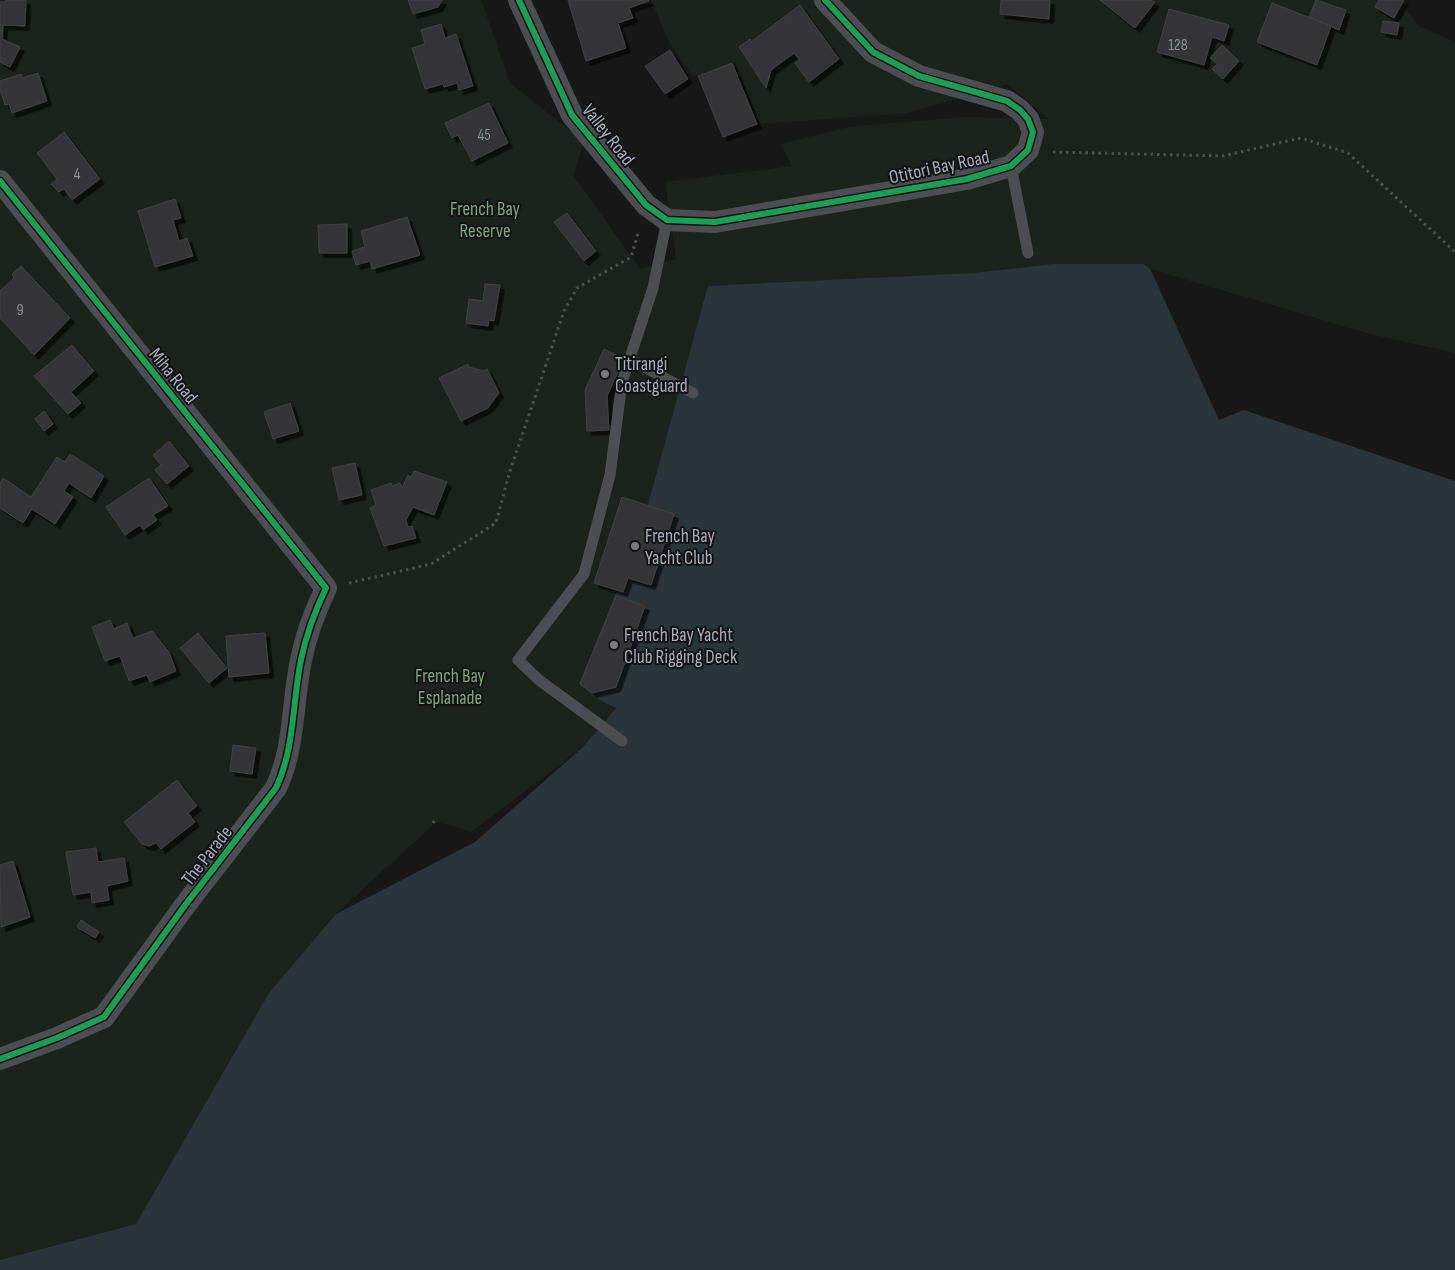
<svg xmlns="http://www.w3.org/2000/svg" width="1455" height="1270" viewBox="0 0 1455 1270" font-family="'Sofia Sans Condensed',sans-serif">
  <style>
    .green { fill: #1c231c }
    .water { fill: #2a343b }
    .building { fill: #363637; stroke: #404144; filter: url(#shadow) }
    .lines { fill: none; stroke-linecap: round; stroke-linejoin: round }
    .path { stroke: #4e4f53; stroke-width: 3; stroke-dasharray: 2.5 4; stroke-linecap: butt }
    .service { stroke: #4c4e51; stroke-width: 11 }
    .minor { stroke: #4c4e51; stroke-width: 22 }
    .cycleway-casing { stroke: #121214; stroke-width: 9 }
    .cycleway { stroke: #1a9f57; stroke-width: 6 }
    .poi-dot { fill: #767a81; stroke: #121214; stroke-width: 2 }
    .labels { text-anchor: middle; stroke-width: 4; stroke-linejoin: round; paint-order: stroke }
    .number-label { font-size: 16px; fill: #8c9099 }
    .street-label { font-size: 19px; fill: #a8aeba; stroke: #121214 }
    .park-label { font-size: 19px; fill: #7ea67f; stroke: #121214 }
    .poi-label { font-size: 19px; fill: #a8aeba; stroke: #121214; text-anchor: start }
  </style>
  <defs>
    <filter id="shadow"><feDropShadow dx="4.5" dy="4.5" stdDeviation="0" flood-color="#0009"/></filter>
  </defs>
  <rect width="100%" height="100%" fill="#181818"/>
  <path class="green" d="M0,0h481l29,83 74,59 -11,33 67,94 36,-10 -11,-77 127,-16 -11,-22 68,-17 117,-10 82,2 -40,-35 -101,29 -147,11 -25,-62 -42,15 -24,-35 -18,-42h748l20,26 36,16v311l-85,-19 -219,-65 68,151 -636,327 -112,85 -34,-11 -101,93 295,258 -517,58 -114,30z"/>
  <path class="water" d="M1052,264h92l6,5 69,151 25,-10 211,71v789h-1455v-10l136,-36 133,-231 67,-79 139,-72 108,-95 33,-39 -24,-12 -13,-12 60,-147 69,-251 266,-13z"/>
  <g class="building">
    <path d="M6,0h20l-1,26 -22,-1 -1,14 18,8 -10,20 -10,-5v-60h6z"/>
    <path d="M408,0h34l-4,7 -25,7z"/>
    <path d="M568,0h80l1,1 -20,7 4,10 -15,5 8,25 -40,13z"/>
    <path d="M1001,0h49l-1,19 -49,-5z"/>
    <path d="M1100,0h51l4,2 -20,26z"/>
    <path d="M1316,0l30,10 -7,20 -30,-13z"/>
    <path d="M1379,0h25l-10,18 -19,-11z"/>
    <path d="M1272,3l59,23 -14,39 -60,-23z"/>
    <path d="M800,5l39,54 -30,23 -14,-19 5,-3 -6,-7 -23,17 -5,18 -27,-41 11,-8 1,3z"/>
    <path d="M1169,9l60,16 -5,16 -12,-4 -8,28 -47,-13z"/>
    <path d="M1383,21l16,2 -2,12 -16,-3z"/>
    <path d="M441,24l4,14 11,-4 17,52 -14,4 -2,-7 -13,4 -1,-3 -18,5 -13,-41 13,-4 -4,-14z"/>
    <path d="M1222,45l17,16 -16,18 -11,-10 5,-5 -7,-6z"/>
    <path d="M670,50l18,29 -23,15 -20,-28z"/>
    <path d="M732,63l25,61 -34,13 -25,-61z"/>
    <path d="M38,73l9,28 -35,12 -3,-9 -4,1 -5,-16v-8l21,-7 1,4z"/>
    <path d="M489,103l19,40 -36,18 -14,-26 -6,3 -7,-15z"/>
    <path d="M64,132l36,47 -28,21 -8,-11 -5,3 -8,-8 6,-5 -20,-26z"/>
    <path d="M175,199l6,19 -8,2 6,21 8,-3 6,18 -38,11 -17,-56z"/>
    <path d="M567,213l29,38 -12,10 -30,-39z"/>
    <path d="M407,217l13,38 -48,14 -2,-8 -14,4 -4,-14 13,-4 -4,-16z"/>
    <path d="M347,224v29h-28l-1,-28z"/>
    <path d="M21,266l49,52 -36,37 -34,-37v-27l14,-13 -2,-4z"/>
    <path d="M485,284l15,1 -6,36 -5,-1 -1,6 -22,-3 3,-24 14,2z"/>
    <path d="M72,345l22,26 -23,21 10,11 -13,11 -34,-38z"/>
    <path d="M604,349l20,10 -17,37 2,34 -22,1 -2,-41z"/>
    <path d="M468,364l1,3 15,4 3,-2 12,24 -11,15 -27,13 -22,-43z"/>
    <path d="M290,403l9,28 -26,8 -9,-27z"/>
    <path d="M44,411l9,13 -9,7 -9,-12z"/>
    <path d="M169,441l20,25 -22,18 -12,-14 6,-5 -8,-10z"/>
    <path d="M70,454l34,22 -13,22 -22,-15 -5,8 9,6 -18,27 -23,-15 -9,14 -23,-15v-25l3,-5 28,19 26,-40 8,5z"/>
    <path d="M355,463l7,32 -23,5 -7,-32z"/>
    <path d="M414,471l33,11 -13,33 -21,-8 -7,13 2,7 4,-1 4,12 -32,8 -14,-38 6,-3 -5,-15 20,-7 1,3 8,-3 2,5 6,-13 3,2z"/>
    <path d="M149,478l19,28 -15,9 4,5 -14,10 -3,-5 -15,10 -19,-28z"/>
    <path d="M622,497l52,17 -23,71 -23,-7 -5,14 -29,-9z"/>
    <path d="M616,596l29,10 -29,81 -24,6 -12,-9z"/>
    <path d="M110,620l4,9 13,-6 6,15 19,-7 17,21 7,19 -26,11 -3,-7 -18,6 -9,-25 -15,5 -13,-34z"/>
    <path d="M198,633l29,35 -18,15 -29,-35z"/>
    <path d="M265,633l4,40 -40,4 -3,-41z"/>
    <path d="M233,745l23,3 -4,26 -22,-3z"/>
    <path d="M177,780l20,26 -9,7 7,9 -34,27 -5,-6 -7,3 -7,-2 -18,-22z"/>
    <path d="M96,848l2,14 26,-4 4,23 -21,5 2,14 -17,3 -1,-11 -18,3 -7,-43z"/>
    <path d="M13,861l17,56 -29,10 -1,-62z"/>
    <path d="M81,920l18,12 -4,6 -18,-11z"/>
  </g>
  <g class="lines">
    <g class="path">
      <path d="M1053,152l170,4 78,-18 47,15 107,99"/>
      <path d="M349,583l82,-19 65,-41 13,-49 55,-163 13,-23 54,-31 8,-27"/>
      <path d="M433,823l3,-4"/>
    </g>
    <g class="service">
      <path d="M1011,166l17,87"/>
      <path d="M629,359l64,34"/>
      <path d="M622,741l-83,-61 -21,-20 66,-86 26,-99 12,-93 31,-94 14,-68"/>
    </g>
    <g class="minor">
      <path d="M519,0l53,115 74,90 21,15 48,2 252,-43 44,-13 17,-16 5,-18 -5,-13 -8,-9 -13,-9 -88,-25 -46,-24 -48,-52"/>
      <path d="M0,181l326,407c-11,23 -20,47 -25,72 -9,43 -6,88 -25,128l-90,116 -82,113 -47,21 -57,21"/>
    </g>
    <g class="cycleway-casing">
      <g id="cycleway">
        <path d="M519,0l53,115 74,90 21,15 48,2 252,-43 44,-13 17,-16 5,-18 -5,-13 -8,-9 -13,-9 -88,-25 -46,-24 -48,-52"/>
        <path d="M0,181l326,407c-11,23 -20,47 -25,72 -9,43 -6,88 -25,128l-90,116 -82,113 -47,21 -57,21"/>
      </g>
    </g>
    <use href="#cycleway" class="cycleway"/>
  </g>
  <g class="poi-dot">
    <circle cx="605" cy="374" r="5"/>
    <circle cx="635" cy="546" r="5"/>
    <circle cx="614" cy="645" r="5"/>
  </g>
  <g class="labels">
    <g class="number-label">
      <text x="1178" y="50">128</text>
      <text x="484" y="140">45</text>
      <text x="77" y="179">4</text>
      <text x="20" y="315">9</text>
    </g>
    <g class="street-label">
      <text transform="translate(609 134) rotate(52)" y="7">Valley Road</text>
      <text transform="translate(939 166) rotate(-12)" y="7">Otitori Bay Road</text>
      <text transform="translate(174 375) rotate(51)" y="7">Miha Road</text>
      <text transform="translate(206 855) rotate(-52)" y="7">The Parade</text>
    </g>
    <g class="park-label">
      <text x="485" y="215">French Bay<tspan x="485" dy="22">Reserve</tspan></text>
      <text x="450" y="682">French Bay<tspan x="450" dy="22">Esplanade</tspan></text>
    </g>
    <g class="poi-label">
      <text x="615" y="370">Titirangi<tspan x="615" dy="22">Coastguard</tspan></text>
      <text x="645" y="542">French Bay<tspan x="645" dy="22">Yacht Club</tspan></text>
      <text x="624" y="641">French Bay Yacht<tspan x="624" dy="22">Club Rigging Deck</tspan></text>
    </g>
  </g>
</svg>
